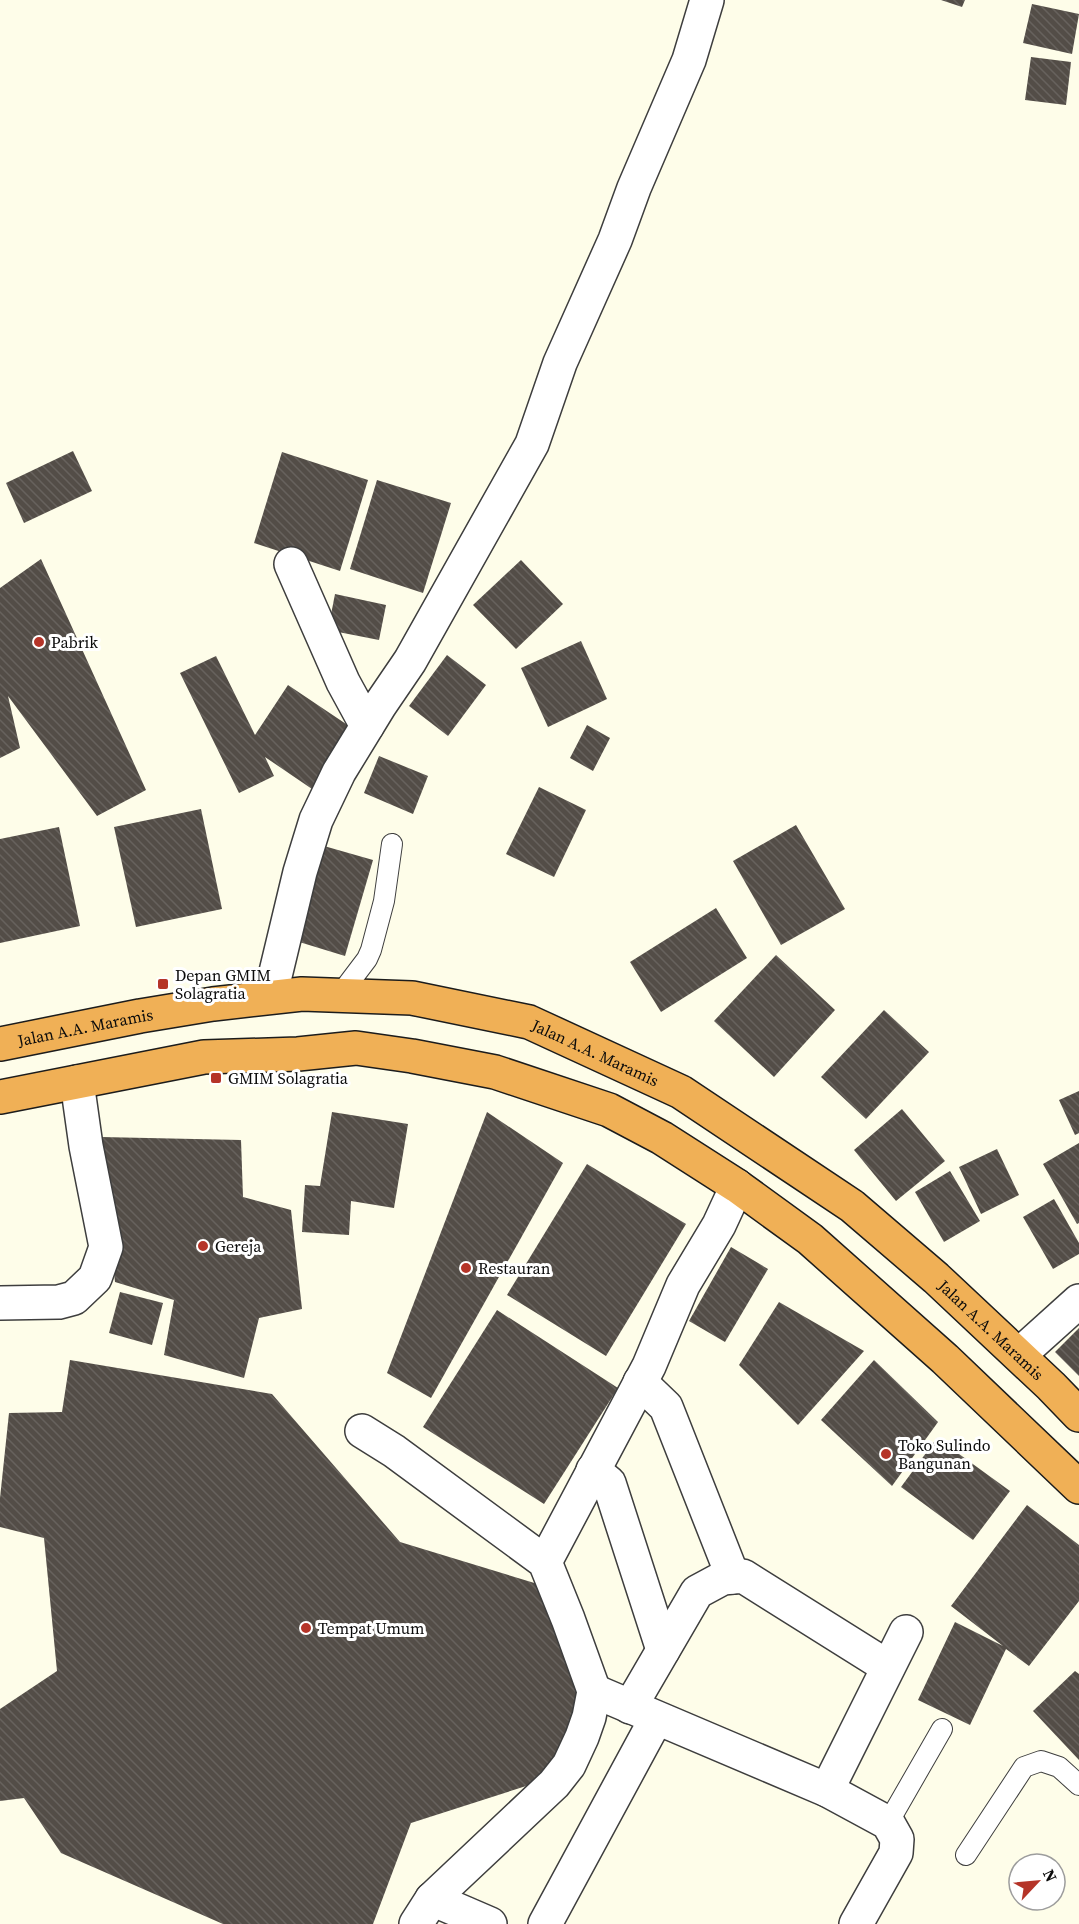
<svg xmlns="http://www.w3.org/2000/svg" width="1079" height="1924" viewBox="0 0 1079 1924" font-family="'Source Serif 4',serif">
  <style>
    .building { fill: url(#building-back-hatch) }
    .lines { fill: none; stroke-linecap: round; stroke-linejoin: round }
    .lane-casing { stroke: #3e3e3e; stroke-width: 22 }
    .street-casing { stroke: #3e3e3e; stroke-width: 36 }
    .highway-casing { stroke: #1c1c1c; stroke-width: 36 }
    .lane { stroke: #fff; stroke-width: 20 }
    .street { stroke: #fff; stroke-width: 33 }
    .highway { stroke: #f0b056; stroke-width: 33 }
    .poi-dot { fill: #b53428; stroke: #fff; stroke-width: 2 }
    .labels { text-anchor: middle; stroke-width: 6; stroke-linejoin: round; paint-order: stroke }
    .poi-label { font-size: 16px; fill: #0b0b0b; stroke: #fff; text-anchor: start }
    .street-label { font-size: 16px; fill: #0b0b0b; stroke: #fff }
  </style>
  <defs>
    <pattern id="building-back-hatch" width="6" height="6" patternUnits="userSpaceOnUse" patternTransform="scale(1.5)"><rect width="6" height="6" fill="#534d47"/><path d="M-1 5l2 2M0 0l6 6M5-1l2 2" fill="none" stroke="#67625d"/></pattern>
  </defs>
  <rect width="100%" height="100%" fill="#fefde9"/>
  <g class="building">
    <path d="M941,0h24l-3,7z"/>
    <path d="M1032,4l47,10 -7,40 -49,-11z"/>
    <path d="M1031,57l40,5 -5,43 -41,-5z"/>
    <path d="M73,451l19,40 -68,32 -18,-40z"/>
    <path d="M282,452l86,28 -28,91 -86,-28z"/>
    <path d="M377,480l74,23 -28,90 -73,-24z"/>
    <path d="M41,559l105,231 -49,26 -89,-120 12,52 -20,10v-170z"/>
    <path d="M521,560l42,44 -47,45 -43,-44z"/>
    <path d="M335,594l51,11 -7,35 -51,-10z"/>
    <path d="M581,641l26,58 -59,28 -27,-59z"/>
    <path d="M447,655l39,30 -38,51 -39,-30z"/>
    <path d="M216,656l39,79 33,-50 64,43 -40,61 -47,-32 9,19 -35,17 -59,-120z"/>
    <path d="M587,725l23,13 -17,33 -23,-13z"/>
    <path d="M379,756l49,20 -15,38 -49,-21z"/>
    <path d="M539,787l47,23 -32,67 -48,-23z"/>
    <path d="M201,809l21,100 -86,18 -22,-100z"/>
    <path d="M796,825l49,84 -64,36 -48,-84z"/>
    <path d="M59,827l21,99 -80,17v-104z"/>
    <path d="M324,846l49,14 -28,96 -49,-15z"/>
    <path d="M716,908l31,50 -86,54 -31,-50z"/>
    <path d="M776,955l59,55 -61,67 -60,-56z"/>
    <path d="M884,1010l45,42 -63,67 -45,-42z"/>
    <path d="M1079,1091v42l-4,2 -16,-35z"/>
    <path d="M902,1109l43,52 -49,40 -42,-51z"/>
    <path d="M332,1112l76,12 -14,84 -43,-7 -2,34 -47,-3 3,-47 15,1z"/>
    <path d="M487,1112l76,51 -132,235 -44,-25z"/>
    <path d="M101,1137l140,3 2,57 48,13 11,99 -43,9 -15,60 -80,-23 10,-55 -59,-18z"/>
    <path d="M1079,1143v80l-2,1 -34,-60z"/>
    <path d="M997,1149l22,46 -38,19 -22,-47z"/>
    <path d="M587,1164l99,60 -80,132 -99,-61z"/>
    <path d="M950,1171l30,50 -36,21 -29,-50z"/>
    <path d="M1054,1199l25,44v11l-26,15 -30,-52z"/>
    <path d="M731,1247l37,22 -43,73 -36,-21z"/>
    <path d="M120,1292l43,11 -11,42 -43,-12z"/>
    <path d="M779,1302l85,49 -66,74 -59,-60z"/>
    <path d="M497,1310l121,78 -74,116 -121,-77z"/>
    <path d="M1079,1328v48l-24,-24z"/>
    <path d="M70,1360l202,34 128,148 141,43 48,118 -44,77 -134,43 -38,101h-150l-162,-71 -37,-55 -24,3v-92l57,-38 -13,-133 -44,-11v-29l9,-85 53,-1z"/>
    <path d="M874,1360l64,62 -46,64 -71,-66z"/>
    <path d="M937,1438l73,53 -37,49 -72,-53z"/>
    <path d="M1027,1505l52,40v56l-50,65 -23,-17 -36,76 -52,-25 37,-78 48,24 -52,-40z"/>
    <path d="M1075,1671l4,3v86l-46,-49z"/>
  </g>
  <g class="lines">
    <g class="lane-casing">
      <g id="lane">
        <path d="M339,996l28,-37 4,-9 13,-49 8,-57"/>
        <path d="M888,1823l54,-94"/>
        <path d="M966,1855l58,-88 17,-6 18,6 20,18"/>
      </g>
    </g>
    <g class="street-casing">
      <g id="street">
        <path d="M291,564l52,118 24,44"/>
        <path d="M270,997l30,-125 16,-52 23,-48 41,-67 30,-44 122,-217 28,-81 55,-123 19,-52 55,-128 18,-60"/>
        <path d="M0,1303l59,-1 15,-4 21,-20 11,-31 -20,-101 -9,-64"/>
        <path d="M1019,1355l60,-54"/>
        <path d="M640,1382l26,25 67,170"/>
        <path d="M362,1431l32,20 151,111 23,57 26,72 -5,26 -7,20 -13,28 -15,19 -122,115 -16,25"/>
        <path d="M593,1470l16,13 54,167"/>
        <path d="M545,1562l104,-196 34,-81 36,-60 18,-39"/>
        <path d="M594,1691l233,99 61,33 9,16 -1,14 -40,71"/>
        <path d="M630,1707l67,-115 26,-14 20,-2 145,91"/>
        <path d="M827,1790l79,-158"/>
        <path d="M432,1899l58,25"/>
        <path d="M545,1924l111,-205"/>
      </g>
    </g>
    <g class="highway-casing">
      <g id="highway">
        <path id="s1" d="M0,1044l140,-28 73,-12 89,-10 110,4 117,24 152,70 171,114 84,72 115,108 28,29"/>
        <path d="M0,1097l204,-40 94,-3 58,-6 56,8 83,16 114,38 53,28 75,48 73,53 135,120 134,128"/>
      </g>
    </g>
    <use href="#lane" class="lane"/>
    <use href="#street" class="street"/>
    <use href="#highway" class="highway"/>
  </g>
  <g class="poi-dot">
    <circle cx="39" cy="642" r="6"/>
    <rect x="157" y="978" width="12" height="12" rx="3"/>
    <rect x="210" y="1072" width="12" height="12" rx="3"/>
    <circle cx="203" cy="1246" r="6"/>
    <circle cx="466" cy="1268" r="6"/>
    <circle cx="886" cy="1454" r="6"/>
    <circle cx="306" cy="1628" r="6"/>
  </g>
  <g class="labels">
    <g class="poi-label">
      <text x="51" y="648">Pabrik</text>
      <text x="175" y="981">Depan GMIM<tspan x="175" dy="18">Solagratia</tspan></text>
      <text x="228" y="1084">GMIM Solagratia</text>
      <text x="215" y="1252">Gereja</text>
      <text x="478" y="1274">Restauran</text>
      <text x="898" y="1451">Toko Sulindo<tspan x="898" dy="18">Bangunan</tspan></text>
      <text x="318" y="1634">Tempat Umum</text>
    </g>
    <g class="street-label">
      <text dy="6" stroke="none"><textPath href="#s1" startOffset="87">Jalan A.A. Maramis</textPath></text>
      <text dy="6" stroke="none"><textPath href="#s1" startOffset="609">Jalan A.A. Maramis</textPath></text>
      <text dy="6" stroke="none"><textPath href="#s1" startOffset="1095">Jalan A.A. Maramis</textPath></text>
    </g>
  </g>
  <g transform="translate(1037 1882) rotate(64)"><circle r="28" fill="#ffffff" stroke="#9d9d9d" stroke-width="1.5"/>
  <path d="M0-4.5L10 22L0 15L-10 22Z" fill="#b53428"/>
  <text y="-9" font-size="16" font-weight="bold" text-anchor="middle" fill="#0b0b0b">N</text>
  </g>
</svg>
